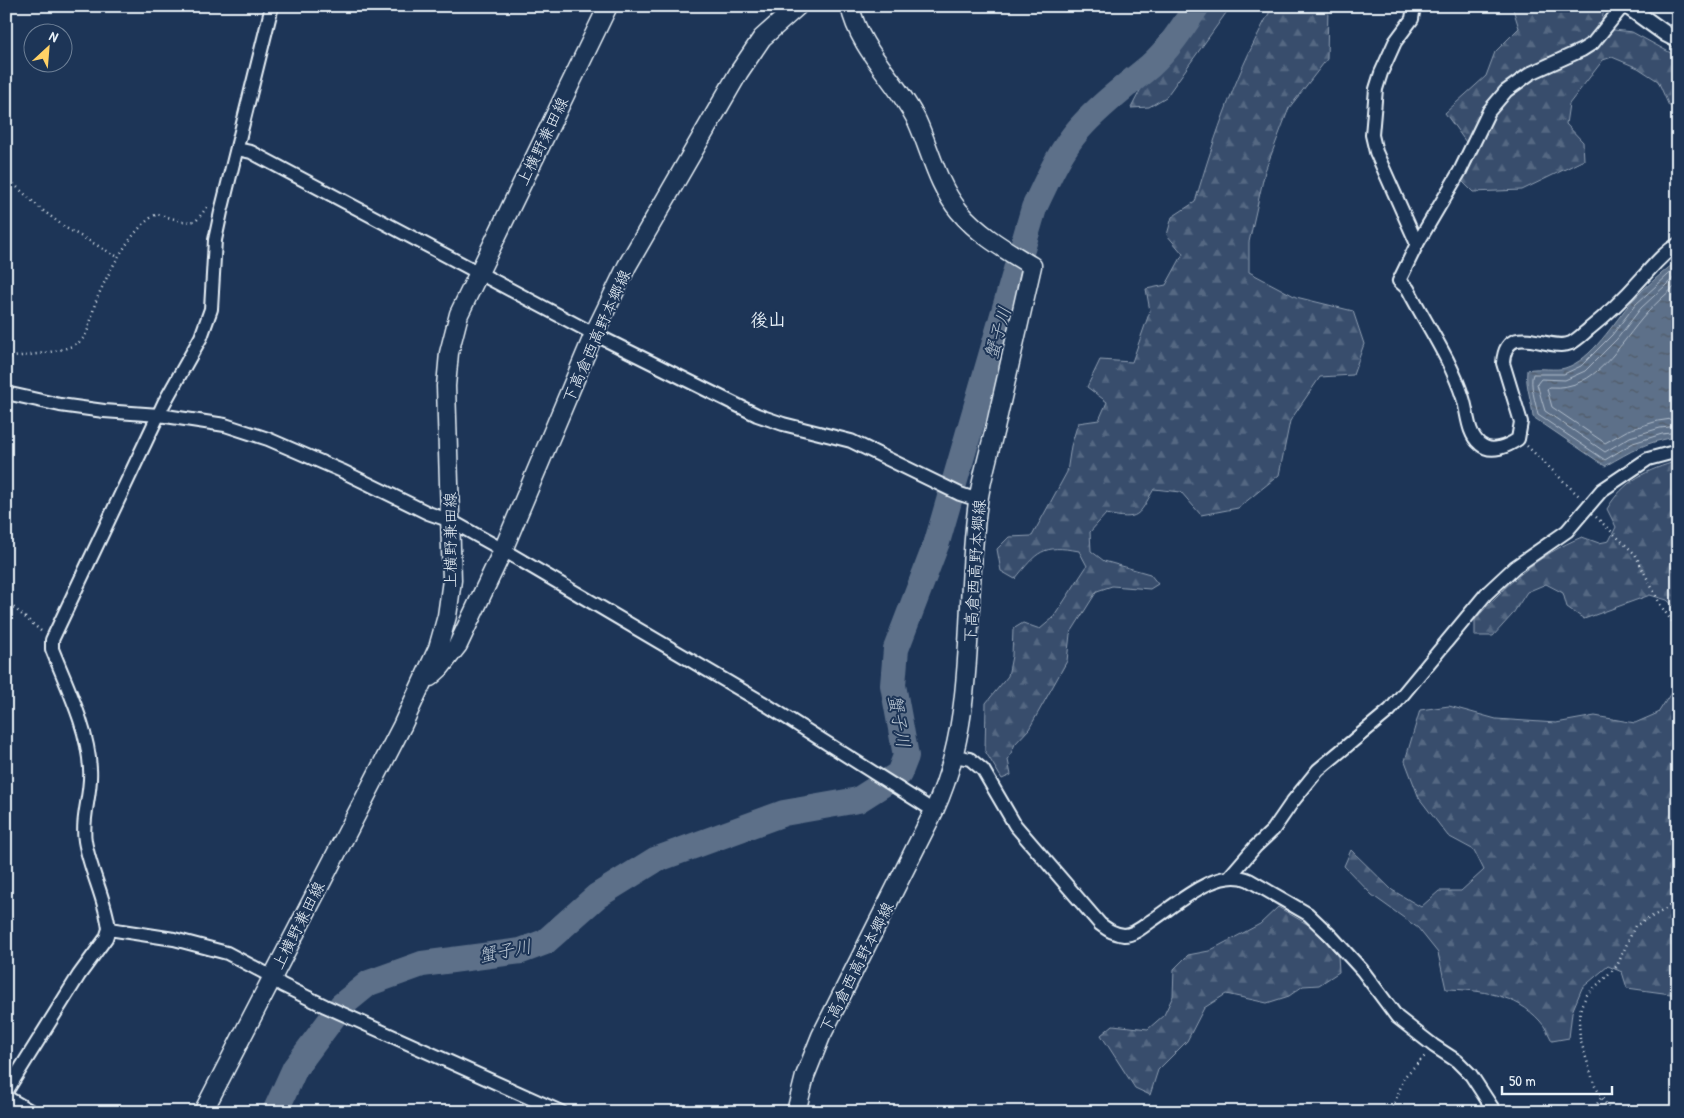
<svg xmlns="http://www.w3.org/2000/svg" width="1684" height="1118" viewBox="0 0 1684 1118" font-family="'Patrick Hand','Klee One',sans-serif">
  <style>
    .forest { fill: url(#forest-firs); stroke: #909fb2 }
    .water { fill: url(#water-ripples); stroke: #95a4b5 }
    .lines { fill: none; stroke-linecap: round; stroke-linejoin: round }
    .shore { stroke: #b0bdcc; stroke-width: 1 }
    .river { stroke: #5d7089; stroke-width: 26 }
    .minor-casing { stroke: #e8f1f8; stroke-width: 16 }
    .tertiary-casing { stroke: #e8f1f8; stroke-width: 19 }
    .secondary-casing { stroke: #e8f1f8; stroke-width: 21 }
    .path { stroke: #e8f1f8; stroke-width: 2.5; stroke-dasharray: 1 4; stroke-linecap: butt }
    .minor { stroke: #1d3557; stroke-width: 12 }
    .tertiary { stroke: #1d3557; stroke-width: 15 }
    .secondary { stroke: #1d3557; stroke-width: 18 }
    .labels { text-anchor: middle; stroke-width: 4; stroke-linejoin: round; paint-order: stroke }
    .street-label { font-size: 16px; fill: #e8f1f8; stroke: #1d3557 }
    .neighbourhood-label { font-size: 18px; font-weight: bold; fill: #e8f1f8; stroke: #1d3557 }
    .water-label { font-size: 18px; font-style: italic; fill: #b7c4d1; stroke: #1d3557 }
  </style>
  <defs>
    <pattern id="forest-firs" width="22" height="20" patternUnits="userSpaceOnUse" patternTransform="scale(1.25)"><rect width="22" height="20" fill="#374d6c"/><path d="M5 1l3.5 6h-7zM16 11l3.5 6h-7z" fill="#546782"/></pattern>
    <pattern id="water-ripples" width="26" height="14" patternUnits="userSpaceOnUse" patternTransform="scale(1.25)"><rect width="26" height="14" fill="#5d7089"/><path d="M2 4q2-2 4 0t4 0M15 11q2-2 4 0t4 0" fill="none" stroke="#505a66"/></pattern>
  </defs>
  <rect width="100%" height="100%" fill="#1d3557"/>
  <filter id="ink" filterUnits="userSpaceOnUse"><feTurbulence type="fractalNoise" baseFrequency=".02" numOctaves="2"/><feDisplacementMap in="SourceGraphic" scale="10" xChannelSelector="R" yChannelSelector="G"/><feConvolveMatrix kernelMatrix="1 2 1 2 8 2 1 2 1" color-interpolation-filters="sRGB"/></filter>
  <g filter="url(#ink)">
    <g class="forest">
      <path d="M1212,6h19l-65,91 -17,10 -18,1 14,-27z"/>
      <path d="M1273,6h55l-1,53 -38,49 -24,63 -16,71v30l47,25 57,14 11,33 -11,31 -33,2 -30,44 -11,54 -41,33 -37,7 -20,-23 -27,-3c-16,27 -14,32 -48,25l-16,18 1,19 13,10 46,13 8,10 -8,5 -38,-3 -15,5 -27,43 -3,27 -38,68 -14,15 -7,16 3,15 -9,4 -17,-28 1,-48 22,-27 4,-20 1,-27 10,-6 17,6 13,-11 34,-52 -8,-15c-37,-7 -42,1 -64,28l-14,-8 -4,-22 12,-12 23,-1 35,-64 4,-26 7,-23 21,-3 8,-18 -20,-15 13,-27 32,2 18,-51 -4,-22 20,-4 17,-31 -16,-19 5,-18 23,-15c20,-68 43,-134 78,-196z"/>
      <path d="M1512,6h88l4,4 -3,14 13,6 18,2 46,25v49h-9l-11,-25 -20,-13 -26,-11 -9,3 -34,44 -3,20 17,18 1,18 -62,30 -49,2 -11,-11 14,-25 -31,-43 41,-37 9,-24 24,-24z"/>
      <path d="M1678,461v149l-11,-10 -17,-5 -66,24 -17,-12 -4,-14 -17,-9 -19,8 -15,23 -19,21h-18v-16c30,-35 64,-66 107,-83l17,6 10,-2 7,-14 -9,-18c17,-29 40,-39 71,-48z"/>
      <path d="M1678,682v313l-51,-7 -5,-16 -14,-6 -26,22 -10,24 -3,26 -17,3c-3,-6 -7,-15 -12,-20 -24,-27 -60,-31 -94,-32l-8,-36 -20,-25 -46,-33 -28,-29 7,-16 41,40 29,17 18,-16h22l23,-21 -10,-20 -26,-14 -29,-38 -14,-37 15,-51 29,-4 47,13 60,4 39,-7 40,7 23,-10z"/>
      <path d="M1278,907l34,20 26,28 1,17 -20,13 -16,1 -14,10 -22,7 -41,-9 -22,14 -17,33 -29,29 -8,25 -15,-7 -34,-53 12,-10 35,4 16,-14 9,-19 1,-27 14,-14 21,-4 51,-27z"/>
    </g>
    <path class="water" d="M1678,260v177c-32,4 -46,14 -73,29l-72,-49c-1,-17 -8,-30 -6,-47 13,-3 29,1 38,-2 27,-8 49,-46 67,-67 14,-15 30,-28 46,-41z"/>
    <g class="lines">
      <g class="shore">
        <path d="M1678,266l-42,38 -24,31 -31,31 -17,8h-31c-4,9 3,30 5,41l67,45 28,-17 29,-9 16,-2"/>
        <path d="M1678,274l-37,34 -24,31 -32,32 -20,9 -24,-1 -4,5 8,27 60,41 25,-15 30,-9 18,-2"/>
        <path d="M1678,284c-11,9 -22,19 -31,29 -28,31 -50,78 -97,74l-3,2 5,18 53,36 23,-13 30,-9 20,-3"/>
      </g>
      <path class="river" d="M275,1112l20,-44 47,-63 27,-22 53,-19 99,-13 24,-9 52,-46 58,-36 129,-47 74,-13 41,-26 7,-18 -13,-71 3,-36 41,-107 97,-334c13,-27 25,-56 45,-79 21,-24 47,-43 71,-63 19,-17 33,-39 47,-60"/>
      <g class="minor-casing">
        <g id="minor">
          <path d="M1414,6l-2,13 -17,23 -14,31 -5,16 -4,46 4,17 41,92"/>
          <path d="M1623,6l-30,37 -11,7 -51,23 -25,18 -17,20 -29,60 -43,73 -18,37 9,8c18,35 43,71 55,109 5,15 4,35 17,46 11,10 28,2 38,-5l3,-17 -18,-59c3,-45 46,-10 68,-20 6,-3 12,-9 18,-14 19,-15 37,-33 53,-51 11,-12 21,-25 36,-34"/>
          <path d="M237,149l14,3 343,182 163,81 26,9 68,17 109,53 18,6"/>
          <path d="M6,393l54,12 44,6 55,4 66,10 43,14 74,32 86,42 23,8 52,29 262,154 169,107"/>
          <path d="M955,756l15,3 13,11 32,55 85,99c8,6 14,10 24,11 10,0 20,-9 27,-14 26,-17 67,-55 98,-41l59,34 23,22 31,34 35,47 37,29 23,15 14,14 24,37"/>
          <path d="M1230,876l25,-29 18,-17 20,-29 25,-31 72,-60 96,-116 29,-27 52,-36 35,-41 46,-31 30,-8"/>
          <path d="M109,929l65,10 53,14 38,20 17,12 43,21 236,106"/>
          <path d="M6,1092l73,-117 27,-37 3,-9c-3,-29 -19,-58 -24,-88 -4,-24 7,-48 5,-72 -2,-41 -23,-82 -38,-120v-9l112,-237 37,-66 10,-28 4,-69 6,-28 51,-206"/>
          <path d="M6,1097l26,15"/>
        </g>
      </g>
      <g class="tertiary-casing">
        <path id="tertiary" d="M1627,6l39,28 12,6"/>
      </g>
      <g class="secondary-casing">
        <g id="secondary">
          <path d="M430,677l10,-9 18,-23 45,-95 91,-216 33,-68 112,-194 23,-34 36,-32"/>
          <path d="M203,1112l199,-386 36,-78 9,-32 5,-36 -6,-194 3,-33 10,-39 149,-308"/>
          <path d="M796,1112l9,-36 16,-40 113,-225c45,-97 29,-206 44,-309 4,-26 12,-52 18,-78 12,-52 24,-105 36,-158 -26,-16 -53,-31 -73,-55 -22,-27 -28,-59 -42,-90 -19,-39 -58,-71 -67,-115"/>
        </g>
      </g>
      <g class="path">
        <path d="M6,177l35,32 25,19 52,29"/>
        <path d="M6,358c19,-3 56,-5 72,-15 13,-9 13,-29 18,-42 11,-27 36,-74 61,-87l28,8 11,-1 12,-15"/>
        <path d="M1527,446l52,50"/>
        <path d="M1596,517l39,37 26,52 17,24"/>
        <path d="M6,601l35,30"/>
        <path d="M1391,1112l14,-36 21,-21"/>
        <path d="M1592,1112l9,-14"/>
        <path d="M1611,1112l-16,-26 -15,-47 -1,-18 2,-15 6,-11 30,-29 18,-40 29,-16 14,-11"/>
      </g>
      <use href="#minor" class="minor"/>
      <use href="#tertiary" class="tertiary"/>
      <use href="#secondary" class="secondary"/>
    </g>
  </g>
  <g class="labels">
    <g class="street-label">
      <text transform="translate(542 141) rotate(-64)" y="6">上横野兼田線</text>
      <text transform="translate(596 336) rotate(-66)" y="6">下高倉西高野本郷線</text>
      <text transform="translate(450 540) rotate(-90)" y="6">上横野兼田線</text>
      <text transform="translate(974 571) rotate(-86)" y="6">下高倉西高野本郷線</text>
      <text transform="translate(298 925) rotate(-63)" y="6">上横野兼田線</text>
      <text transform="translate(856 967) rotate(-63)" y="6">下高倉西高野本郷線</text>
    </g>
    <g class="neighbourhood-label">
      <text x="768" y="326">後山</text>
    </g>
    <g class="water-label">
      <text transform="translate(998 333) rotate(-74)" y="6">蟹子川</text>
      <text transform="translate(899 721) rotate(80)" y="6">蟹子川</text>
      <text transform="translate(505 951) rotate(-11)" y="6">蟹子川</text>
    </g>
  </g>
  <rect width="1684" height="1118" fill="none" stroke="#1d3557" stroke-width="25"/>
  <rect x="12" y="12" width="1659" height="1093" fill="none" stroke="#e8f1f8" stroke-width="2" filter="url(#ink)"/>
  <g transform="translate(48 48) rotate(26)"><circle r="24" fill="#1d3557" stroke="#6e8097"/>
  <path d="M0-4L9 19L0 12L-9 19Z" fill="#ffd166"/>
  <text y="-8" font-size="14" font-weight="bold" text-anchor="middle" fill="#e8f1f8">N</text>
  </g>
  <path d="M1502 1086v8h110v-8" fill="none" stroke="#e8f1f8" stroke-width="2.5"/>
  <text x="1509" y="1086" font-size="15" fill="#e8f1f8" stroke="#1d3557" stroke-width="4" paint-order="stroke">50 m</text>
</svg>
